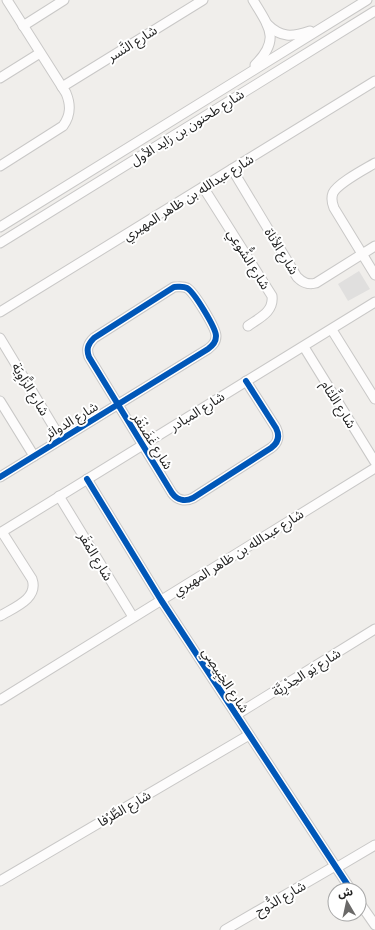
<svg xmlns="http://www.w3.org/2000/svg" width="375" height="930" viewBox="0 0 375 930" font-family="Overpass,'Noto Sans Arabic',sans-serif">
  <style>
    .parking { fill: #e0dfde }
    .lines { fill: none; stroke-linecap: round; stroke-linejoin: round }
    .minor-casing { stroke: #c9c8c7; stroke-width: 11 }
    .minor { stroke: #fdfcfc; stroke-width: 9 }
    .cycleway-casing { stroke: #fff; stroke-width: 8 }
    .cycleway { stroke: #0057b8; stroke-width: 6 }
    .labels { text-anchor: middle; stroke-width: 4; stroke-linejoin: round; paint-order: stroke }
    .street-label { font-size: 13px; fill: #222; stroke: #fff }
  </style>
  <rect width="100%" height="100%" fill="#f0eeeb"/>
  <path class="parking" d="M359,271l11,18 -22,12 -10,-17z"/>
  <g class="lines">
    <g class="minor-casing">
      <g id="minor">
        <path d="M253,0c16,27 28,39 2,65"/>
        <path d="M267,24c14,14 25,13 43,7"/>
        <path d="M23,26l41,-26"/>
        <path d="M0,78l40,-25"/>
        <path d="M62,87l141,-87"/>
        <path d="M375,163c-10,6 -37,20 -42,30 -2,5 -1,10 1,15l41,67"/>
        <path d="M0,166l63,-40c8,-11 8,-21 3,-33l-59,-93"/>
        <path d="M232,169l65,108c6,6 11,8 19,6l59,-37"/>
        <path d="M203,187l69,109c2,16 -13,22 -24,30"/>
        <path d="M0,227l367,-227"/>
        <path d="M0,243l375,-232"/>
        <path d="M0,312l375,-231"/>
        <path d="M332,330l43,69"/>
        <path d="M0,338l61,101"/>
        <path d="M304,347l71,115"/>
        <path d="M0,401l34,55"/>
        <path d="M0,477l208,-128c5,-4 8,-7 8,-13 0,-8 -22,-44 -29,-48 -4,-2 -8,-1 -13,-1l-80,51c-6,6 -8,11 -5,19l83,136c5,7 13,9 21,5l78,-50c7,-5 9,-12 5,-20l-30,-47"/>
        <path d="M87,479l74,121 190,290"/>
        <path d="M59,496l74,121"/>
        <path d="M0,533l375,-231"/>
        <path d="M0,616c13,-8 39,-17 32,-37l-30,-47"/>
        <path d="M0,700l375,-232"/>
        <path d="M236,715l139,-86"/>
        <path d="M336,868l39,-23"/>
        <path d="M0,881l249,-146"/>
        <path d="M359,902l16,23"/>
        <path d="M225,930l110,-64"/>
      </g>
    </g>
    <use href="#minor" class="minor"/>
    <g class="cycleway-casing">
      <g id="cycleway">
        <path d="M0,477l208,-128c5,-4 8,-7 8,-13 0,-8 -22,-44 -29,-48 -4,-2 -8,-1 -13,-1l-80,51c-6,6 -8,11 -5,19l83,136c5,7 13,9 21,5l78,-50c7,-5 9,-12 5,-20l-30,-47"/>
        <path d="M87,479l74,121 190,290"/>
      </g>
    </g>
    <use href="#cycleway" class="cycleway"/>
  </g>
  <g class="labels">
    <g class="street-label">
      <text transform="translate(132 43) rotate(-32)" y="5">شارع النَّسر</text>
      <text transform="translate(187 127) rotate(-32)" y="5">شارع طحنون بن زايد الأول</text>
      <text transform="translate(188 197) rotate(-32)" y="5">شارع عبدالله بن ظاهر المهيري</text>
      <text transform="translate(282 251) rotate(58)" y="5">شارع الأناة</text>
      <text transform="translate(249 259) rotate(58)" y="5">شارع الشُّوعِي</text>
      <text transform="translate(31 389) rotate(59)" y="5">شارع الزَّاوِيَة</text>
      <text transform="translate(339 404) rotate(58)" y="5">شارع اللِّثام</text>
      <text transform="translate(197 411) rotate(-32)" y="5">شارع المبادر</text>
      <text transform="translate(71 420) rotate(-31)" y="5">شارع الدوائر</text>
      <text transform="translate(153 441) rotate(58)" y="5">شارع غَضَنْفَر</text>
      <text transform="translate(238 552) rotate(-32)" y="5">شارع عبدالله بن ظاهر المهيري</text>
      <text transform="translate(96 556) rotate(59)" y="5">شارع المَقَر</text>
      <text transform="translate(306 672) rotate(-32)" y="5">شارع يَو الحِدْرِيَّة</text>
      <text transform="translate(226 680) rotate(57)" y="5">شارع الخِبِيصِي</text>
      <text transform="translate(124 808) rotate(-30)" y="5">شارع الطَّرْفا</text>
      <text transform="translate(280 898) rotate(-30)" y="5">شارع الدُّوح</text>
    </g>
  </g>
  <g transform="translate(347 902) rotate(351)"><circle r="19" fill="#ffffff" stroke="#a7a7a7"/>
  <path d="M0-3L7 15L0 10L-7 15Z" fill="#6a6968"/>
  <text y="-6" font-size="11" font-weight="bold" text-anchor="middle" fill="#222222">ش</text>
  </g>
</svg>
